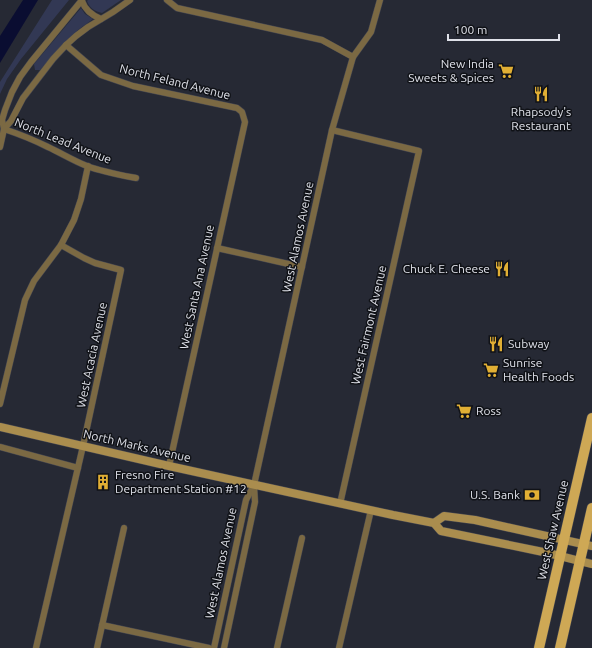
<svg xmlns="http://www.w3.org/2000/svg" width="592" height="648" viewBox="0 0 592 648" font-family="Ubuntu,sans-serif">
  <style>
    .green { fill: #323854 }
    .water { fill: #0a0d31 }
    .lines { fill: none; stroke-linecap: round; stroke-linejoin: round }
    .minor-casing { stroke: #444651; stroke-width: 7 }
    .secondary-casing { stroke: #444651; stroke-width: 9 }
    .primary-casing { stroke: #444651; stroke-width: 11 }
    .minor { stroke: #7b6943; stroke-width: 6 }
    .secondary { stroke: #aa8d4e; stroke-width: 8 }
    .primary { stroke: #cea855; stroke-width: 10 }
    .labels { text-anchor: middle; stroke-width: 3; stroke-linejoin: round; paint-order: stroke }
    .poi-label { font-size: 12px; fill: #dfe1e9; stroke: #101217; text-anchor: start }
    .street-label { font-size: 12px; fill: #dfe1e9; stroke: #101217 }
  </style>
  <rect width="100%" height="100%" fill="#262934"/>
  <g class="green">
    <path d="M52,0h17l-48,59 -14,20 -7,15v-12z"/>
    <path d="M88,0h33l-19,13c-7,-2 -12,-4 -15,-12z"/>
    <path d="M81,8l4,6 8,5 -15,11 -14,13 -24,27h-5l-1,-6z"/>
  </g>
  <path class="water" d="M23,0h15l-38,63v-27z"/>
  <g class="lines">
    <g class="minor-casing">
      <g id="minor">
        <path d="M167,0l10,8 145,32 31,17"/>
        <path d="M82,1c3,9 9,14 19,18"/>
        <path d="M66,45l35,30 32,11 104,22 5,4 3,10 -76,344"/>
        <path d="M4,129l-2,-9 3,-10 7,-18 8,-15 11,-15 51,-62"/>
        <path d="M4,129c15,5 30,11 44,18 13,6 26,14 39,19 16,6 33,9 49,12"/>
        <path d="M332,130l87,21 -79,353"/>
        <path d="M0,147l4,-18 7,-8 12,-23 30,-39 13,-14 10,-9 12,-9 25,-15 17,-12"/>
        <path d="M217,248l85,19"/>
        <path d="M0,404l25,-104 9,-19 27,-36 13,-25 7,-21 7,-33"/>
        <path d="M0,447l78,21"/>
        <path d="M102,625l107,23"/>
        <path d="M36,648l47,-202 38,-176 -26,-7 -11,-5 -23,-13"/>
        <path d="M97,648l27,-120"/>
        <path d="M214,648l32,-148 8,-15 78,-355 21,-73 18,-25 9,-32"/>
        <path d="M224,648l31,-146 -1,-16"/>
        <path d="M277,648l25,-110"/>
        <path d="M339,648l32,-138"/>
      </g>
    </g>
    <g class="secondary-casing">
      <g id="secondary">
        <path d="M0,427l169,39 224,49 41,8 7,8 107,22 44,11"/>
        <path d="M434,523l10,-7 31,4 117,26"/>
      </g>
    </g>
    <g class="primary-casing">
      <g id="primary">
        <path d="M539,648l53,-230"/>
        <path d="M560,648l32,-140"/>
      </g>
    </g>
    <use href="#minor" class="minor"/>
    <use href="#secondary" class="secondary"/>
    <use href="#primary" class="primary"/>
  </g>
  <defs>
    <g id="supermarket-bare" transform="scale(1.2)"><path d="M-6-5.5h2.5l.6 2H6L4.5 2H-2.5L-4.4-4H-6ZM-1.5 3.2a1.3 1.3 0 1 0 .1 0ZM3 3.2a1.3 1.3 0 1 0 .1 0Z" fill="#e1af34" stroke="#101217" stroke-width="2.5" paint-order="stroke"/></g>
    <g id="restaurant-bare" transform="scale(1.2)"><path d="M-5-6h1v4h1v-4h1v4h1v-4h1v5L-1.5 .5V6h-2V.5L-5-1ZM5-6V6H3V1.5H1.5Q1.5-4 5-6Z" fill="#e1af34" stroke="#101217" stroke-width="2.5" paint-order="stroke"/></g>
    <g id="building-bare" transform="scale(1.2)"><path d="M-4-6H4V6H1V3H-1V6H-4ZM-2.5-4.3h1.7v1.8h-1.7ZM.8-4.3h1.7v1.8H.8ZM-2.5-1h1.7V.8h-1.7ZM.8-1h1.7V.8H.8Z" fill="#e1af34" stroke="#101217" stroke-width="2.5" paint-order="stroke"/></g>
    <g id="bank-bare" transform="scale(1.2)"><path d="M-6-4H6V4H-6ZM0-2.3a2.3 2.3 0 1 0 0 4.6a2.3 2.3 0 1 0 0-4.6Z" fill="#e1af34" stroke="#101217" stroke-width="2.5" paint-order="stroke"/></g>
  </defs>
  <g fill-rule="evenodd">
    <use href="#supermarket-bare" x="506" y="71"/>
    <use href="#restaurant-bare" x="541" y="94"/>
    <use href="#restaurant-bare" x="502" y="269"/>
    <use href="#restaurant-bare" x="496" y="344"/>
    <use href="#supermarket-bare" x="491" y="370"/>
    <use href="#supermarket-bare" x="464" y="411"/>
    <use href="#building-bare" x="103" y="482"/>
    <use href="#bank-bare" x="532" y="495"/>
  </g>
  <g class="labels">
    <g class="poi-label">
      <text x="494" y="68" text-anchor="end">New India<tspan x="494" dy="14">Sweets &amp; Spices</tspan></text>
      <text x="541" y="116" text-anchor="middle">Rhapsody's<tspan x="541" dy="14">Restaurant</tspan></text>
      <text x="490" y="273" text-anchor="end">Chuck E. Cheese</text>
      <text x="508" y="348">Subway</text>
      <text x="503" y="367">Sunrise<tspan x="503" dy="14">Health Foods</tspan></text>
      <text x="476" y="415">Ross</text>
      <text x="115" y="479">Fresno Fire<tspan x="115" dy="14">Department Station #12</tspan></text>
      <text x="520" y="499" text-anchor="end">U.S. Bank</text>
    </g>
    <g class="street-label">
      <text transform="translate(175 82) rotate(14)" y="4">North Feland Avenue</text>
      <text transform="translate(63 141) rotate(22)" y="4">North Lead Avenue</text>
      <text transform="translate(298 237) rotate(-78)" y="4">West Alamos Avenue</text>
      <text transform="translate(197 287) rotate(-78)" y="4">West Santa Ana Avenue</text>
      <text transform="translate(369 325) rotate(-77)" y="4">West Fairmont Avenue</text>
      <text transform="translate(92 355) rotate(-78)" y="4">West Acacia Avenue</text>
      <text transform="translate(137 446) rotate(13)" y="4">North Marks Avenue</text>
      <text transform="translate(553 530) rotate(-77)" y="4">West Shaw Avenue</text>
      <text transform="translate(221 563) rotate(-78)" y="4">West Alamos Avenue</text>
    </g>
  </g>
  <path d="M448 34v6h111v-6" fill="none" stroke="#dfe1e9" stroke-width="2"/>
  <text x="454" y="34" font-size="12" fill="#dfe1e9" stroke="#101217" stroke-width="3" paint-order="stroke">100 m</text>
</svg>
